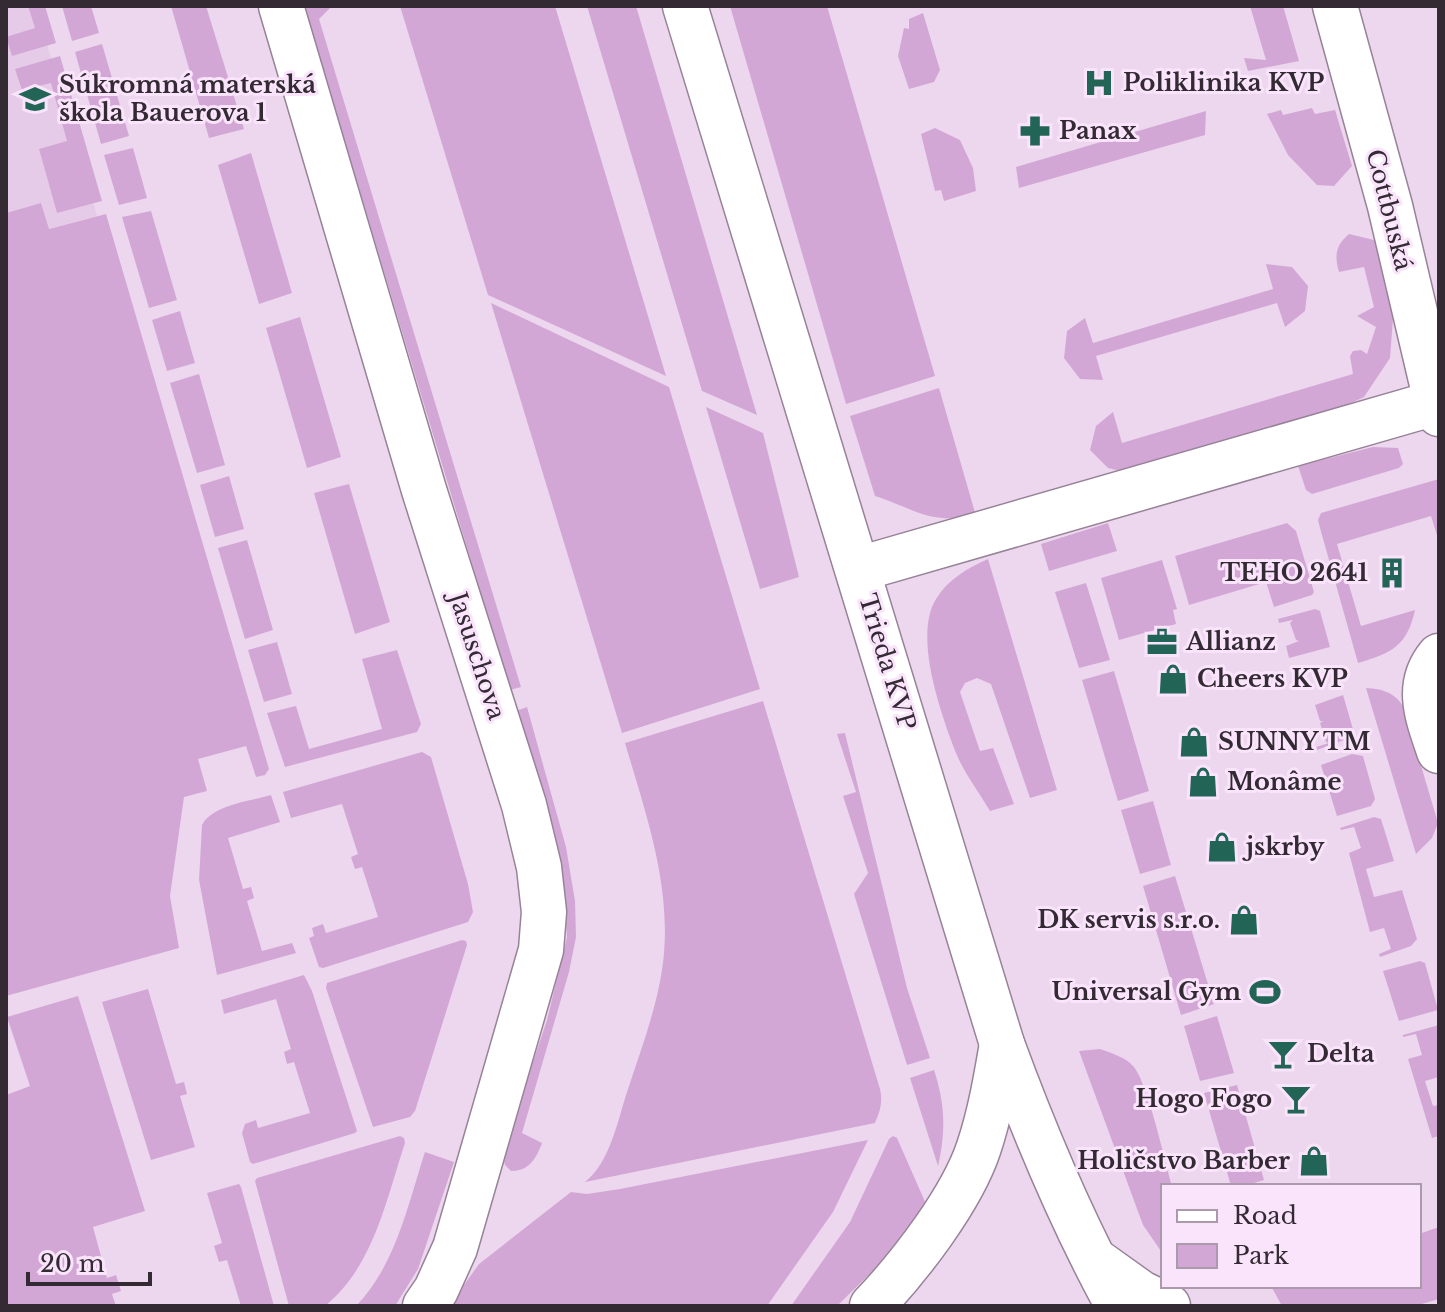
<svg xmlns="http://www.w3.org/2000/svg" width="1445" height="1312" viewBox="0 0 1445 1312" font-family="'Libre Baskerville',serif">
  <style>
    .built { fill: #e6cbe8 }
    .green { fill: #d3a7d5 }
    .lines { fill: none; stroke-linecap: round; stroke-linejoin: round }
    .minor-casing { stroke: #978398; stroke-width: 47 }
    .minor { stroke: #fff; stroke-width: 44 }
    .labels { text-anchor: middle; stroke-width: 6; stroke-linejoin: round; paint-order: stroke }
    .poi-label { font-size: 24px; font-weight: bold; fill: #332a33; stroke: #fae4fb; text-anchor: start }
    .street-label { font-size: 24px; fill: #332a33; stroke: #fae4fb }
  </style>
  <rect width="100%" height="100%" fill="#edd7ee"/>
  <path class="built" d="M6,6h30l61,210 -49,13 -7,-26 -35,10z"/>
  <g class="green">
    <path d="M28,6h17l11,37 -44,13 -6,-19 29,-9z"/>
    <path d="M62,6h29l8,27 -27,8z"/>
    <path d="M171,6h35l38,123 -35,9z"/>
    <path d="M304,6h28l-13,13 202,668 -11,3z"/>
    <path d="M400,6h155l111,370 -178,-81z"/>
    <path d="M587,6h49l121,409 -55,-24z"/>
    <path d="M730,6h97l108,370 -89,28z"/>
    <path d="M1250,6h33l16,55 -51,10 -4,-13 22,2z"/>
    <path d="M923,13l17,57 -6,12 -25,7 -11,-33 6,-28 5,1v-10z"/>
    <path d="M102,44l27,92 -28,8 -26,-92z"/>
    <path d="M60,56l42,145 -45,12 -18,-64 28,-8 -16,-58 -29,7 -7,-21z"/>
    <path d="M1312,108l3,6 20,-4 17,56 -18,20 -17,-1 -29,-30 -21,-41 14,-4 2,5z"/>
    <path d="M1206,111l-1,24 -186,53 -3,-21z"/>
    <path d="M935,128l25,12 13,28 3,23 -32,10 -3,-11 -6,1 -14,-57z"/>
    <path d="M133,148l14,50 -28,7 -15,-50z"/>
    <path d="M251,153l41,140 -33,11 -41,-139z"/>
    <path d="M41,203l8,26 57,-15 163,555 -4,6 -9,2 -10,-31 -48,13 9,32 -23,6 -14,99 9,52 -173,48v-783z"/>
    <path d="M151,211l26,89 -28,8 -27,-91z"/>
    <path d="M1349,234l29,7 16,64 -4,53 -26,39 -39,18 -196,58 -21,-5 -18,-18 6,-24 17,-14 9,31 231,-69 -3,-18 3,-5 8,-1 6,4 9,-27 -19,-11 17,-9 -10,-40 -25,5c-5,-17 -3,-27 10,-38z"/>
    <path d="M1266,264l26,3 16,19 -3,25 -20,16 -8,-24 -181,53 7,24 -23,-1 -16,-21 3,-27 18,-13 8,25 180,-54z"/>
    <path d="M491,303l178,84 91,302 -138,44z"/>
    <path d="M180,311l15,52 -28,8 -15,-51z"/>
    <path d="M300,317l41,140 -34,11 -41,-140z"/>
    <path d="M199,374l26,91 -28,8 -27,-90z"/>
    <path d="M939,388l37,128c-49,8 -58,-6 -101,-20l-25,-80z"/>
    <path d="M706,407l57,26 36,144 -39,12z"/>
    <path d="M1373,447l25,1 5,16 -4,4 -87,26 -6,-4 -8,-24z"/>
    <path d="M229,476l15,53 -29,8 -15,-52z"/>
    <path d="M1439,479v63l-8,-26 -94,28 24,82 54,-16c-8,36 -23,43 -57,53l-38,-135 -2,-8 3,-7z"/>
    <path d="M349,484l41,138 -35,12 -41,-141z"/>
    <path d="M1108,523l9,28 -68,20 -8,-27z"/>
    <path d="M1287,523l9,8 18,61 -2,3 -38,12 -8,-25 -77,23 -14,-49z"/>
    <path d="M247,540l26,90 -28,9 -27,-91z"/>
    <path d="M988,559l69,231 -27,8 -39,-114 -14,-6 -12,5 -5,9 20,59 13,-3 21,56 -24,7c-11,-19 -26,-38 -34,-58 -15,-39 -43,-117 -20,-154 12,-20 32,-31 52,-40z"/>
    <path d="M1162,560l15,49 -4,1 3,14 -57,16 -18,-62z"/>
    <path d="M1086,583l24,77 -31,8 -24,-76z"/>
    <path d="M1315,609l5,2 10,36 -41,11 -3,-12 13,-5 -3,-1 -6,-17 3,-3 -14,3 -1,-4z"/>
    <path d="M277,642l15,52 -28,8 -16,-52z"/>
    <path d="M397,650l24,74 -4,8 -132,35 -18,-54 29,-7 13,43 73,-20 -20,-70z"/>
    <path d="M1114,671l35,120 -31,10 -36,-121z"/>
    <path d="M1366,688c16,1 29,4 38,20l34,115 -6,15 -16,16z"/>
    <path d="M1343,695l12,41 -38,14 -1,-3 13,-4 -3,-1 -6,-19 3,-2h-3l-5,-16z"/>
    <path d="M763,701l117,388c3,13 0,22 -5,34l-290,59c24,-19 32,-58 41,-87 15,-46 34,-94 38,-142 6,-72 -19,-142 -39,-210z"/>
    <path d="M527,707l39,140 9,54 1,36 -7,35 -47,161 20,10c-6,16 -13,28 -31,28l-6,-6 -3,-11 45,-134 20,-83 -5,-62 -7,-33 -39,-131z"/>
    <path d="M845,733l62,255 23,70 -23,7 -53,-171 14,-21 -25,-77 13,-4 -19,-58z"/>
    <path d="M422,752l9,5 37,127 5,28 -5,10 -145,46 -4,-1 -10,-29 5,-2 -2,-8 11,-4 3,9 52,-16 -16,-50 -7,2 -4,-12 7,-3 -16,-50 -51,14 -8,-26z"/>
    <path d="M1352,754l11,2 12,43 -4,7 -34,10 -16,-51z"/>
    <path d="M271,795l9,27 -52,16 15,51 8,-2 3,11 -7,3 15,50 30,-8 4,10 -79,22 -18,-95 3,-55c10,-20 49,-24 69,-30z"/>
    <path d="M1153,801l18,64 -31,9 -19,-64z"/>
    <path d="M1374,817l7,2 13,42 -28,8 8,28 28,-7 15,49 -6,7 -31,11 -1,-3 12,-5 -7,-21 -14,4 -21,-79 12,-5 -7,-21 -13,3 -1,-2z"/>
    <path d="M1175,876l39,128 -33,11 -38,-129z"/>
    <path d="M462,940l4,1 1,4 -52,166 -5,6 -37,10 -47,-139 1,-5z"/>
    <path d="M1420,961l5,2 13,47 -39,11 -16,-50z"/>
    <path d="M304,975l8,16 45,140 -2,2 -102,31 -3,-2 -8,-29 3,-9 11,-4 2,8 52,-15 -16,-51 -7,2 -3,-12 7,-3 -15,-50 -52,15 -3,-14z"/>
    <path d="M148,989l28,95 8,-2 3,12 -7,2 15,51 -44,13 -49,-158z"/>
    <path d="M78,996l67,215 -52,16 14,51 9,-3 5,16 -9,3 4,12h-110v-211l24,-9 -23,-69z"/>
    <path d="M1217,1016l17,57 -34,8 -16,-55z"/>
    <path d="M1439,1025v52l-14,4 8,25 6,-1v31l-7,2 -24,-79 14,-4 -6,-21 -13,3v-2z"/>
    <path d="M1100,1049c11,4 25,8 33,17 14,14 32,96 39,120h-9v68l-20,-29 -64,-174z"/>
    <path d="M934,1070c11,33 12,62 4,96l-28,-88z"/>
    <path d="M1237,1085l27,95 -20,6h-13l-27,-93z"/>
    <path d="M400,1136l4,2 1,5c-19,57 -31,123 -80,163h-36l-34,-125 2,-3z"/>
    <path d="M893,1136l4,2 29,66 -19,33 -70,69h-46l59,-84 39,-83z"/>
    <path d="M868,1140l-35,72 -66,94h-318l30,-42 92,-72 16,2 33,-5z"/>
    <path d="M425,1152l29,10 -36,107 -23,37h-39c40,-41 52,-102 69,-154z"/>
    <path d="M239,1184l2,3 33,119h-33l-14,-46 -8,2 -5,-16 8,-3 -15,-50z"/>
    <path d="M1439,1227v72l-24,7h-133l-11,-20h148v-52z"/>
  </g>
  <g class="lines">
    <g class="minor-casing">
      <g id="minor">
        <path d="M281,6l143,484 100,315 15,62 5,45 -3,38 -86,298 -19,42 -11,16"/>
        <path d="M685,6l317,1038c33,90 70,178 116,262"/>
        <path d="M1335,6l55,200 49,208"/>
        <path d="M859,569l576,-166"/>
        <path d="M1439,656c-25,30 -11,62 0,95"/>
        <path d="M1099,1263l42,30 27,13"/>
        <path d="M872,1306c38,-40 90,-107 107,-159 11,-33 17,-68 23,-103"/>
      </g>
    </g>
    <use href="#minor" class="minor"/>
  </g>
  <defs>
    <g id="hospital-bare" transform="scale(2.4)"><path d="M-5-5h3v3.5h4V-5h3V5h-3V1.5h-4V5h-3Z" fill="#226556" stroke="#fae4fb" stroke-width="2.5" paint-order="stroke"/></g>
    <g id="school-bare" transform="scale(2.4)"><path d="M0-5L7-2L0 1L-7-2ZM-4 1L0 2.5L4 1V4Q0 6-4 4Z" fill="#226556" stroke="#fae4fb" stroke-width="2.5" paint-order="stroke"/></g>
    <g id="pharmacy-bare" transform="scale(2.4)"><path d="M-2-6h4v4h4v4h-4v4h-4v-4h-4v-4h4Z" fill="#226556" stroke="#fae4fb" stroke-width="2.5" paint-order="stroke"/></g>
    <g id="building-bare" transform="scale(2.4)"><path d="M-4-6H4V6H1V3H-1V6H-4ZM-2.5-4.3h1.7v1.8h-1.7ZM.8-4.3h1.7v1.8H.8ZM-2.5-1h1.7V.8h-1.7ZM.8-1h1.7V.8H.8Z" fill="#226556" stroke="#fae4fb" stroke-width="2.5" paint-order="stroke"/></g>
    <g id="office-bare" transform="scale(2.4)"><path d="M-6-3h4V-5.5h4V-3h4V5H-6ZM-1-4.5V-3h2v-1.5ZM-6 0V1H6V0Z" fill="#226556" stroke="#fae4fb" stroke-width="2.5" paint-order="stroke"/></g>
    <g id="shop-bare" transform="scale(2.4)"><path d="M-5-2.5h2.3a2.7 3.5 0 0 1 5.4 0H5L5.5 6h-11ZM-1.5-2.5h3a1.5 2.3 0 0 0-3 0Z" fill="#226556" stroke="#fae4fb" stroke-width="2.5" paint-order="stroke"/></g>
    <g id="stadium-bare" transform="scale(2.4)"><path d="M0-5a6.5 5 0 1 0 0 10a6.5 5 0 1 0 0-10ZM-3.5-1.8h7v3.6h-7Z" fill="#226556" stroke="#fae4fb" stroke-width="2.5" paint-order="stroke"/></g>
    <g id="bar-bare" transform="scale(2.4)"><path d="M-6-5H6L.8 .8V4.5H3.5V6h-7V4.5H-.8V.8Z" fill="#226556" stroke="#fae4fb" stroke-width="2.5" paint-order="stroke"/></g>
  </defs>
  <g fill-rule="evenodd">
    <use href="#hospital-bare" x="1099" y="83"/>
    <use href="#school-bare" x="35" y="99"/>
    <use href="#pharmacy-bare" x="1035" y="131"/>
    <use href="#building-bare" x="1392" y="573"/>
    <use href="#office-bare" x="1162" y="642"/>
    <use href="#shop-bare" x="1173" y="679"/>
    <use href="#shop-bare" x="1194" y="742"/>
    <use href="#shop-bare" x="1203" y="782"/>
    <use href="#shop-bare" x="1222" y="847"/>
    <use href="#shop-bare" x="1244" y="920"/>
    <use href="#stadium-bare" x="1265" y="992"/>
    <use href="#bar-bare" x="1283" y="1054"/>
    <use href="#bar-bare" x="1296" y="1099"/>
    <use href="#shop-bare" x="1314" y="1161"/>
  </g>
  <g class="labels">
    <g class="poi-label">
      <text x="1123" y="91">Poliklinika KVP</text>
      <text x="59" y="93">Súkromná materská<tspan x="59" dy="28">škola Bauerova 1</tspan></text>
      <text x="1059" y="139">Panax</text>
      <text x="1368" y="581" text-anchor="end">TEHO 2641</text>
      <text x="1186" y="650">Allianz</text>
      <text x="1197" y="687">Cheers KVP</text>
      <text x="1218" y="750">SUNNY TM</text>
      <text x="1227" y="790">Monâme</text>
      <text x="1246" y="855">jskrby</text>
      <text x="1220" y="928" text-anchor="end">DK servis s.r.o.</text>
      <text x="1241" y="1000" text-anchor="end">Universal Gym</text>
      <text x="1307" y="1062">Delta</text>
      <text x="1272" y="1107" text-anchor="end">Hogo Fogo</text>
      <text x="1290" y="1169" text-anchor="end">Holičstvo Barber</text>
    </g>
    <g class="street-label">
      <text transform="translate(1389 210) rotate(76)" y="8">Cottbuská</text>
      <text transform="translate(477 656) rotate(72)" y="8">Jasuschova</text>
      <text transform="translate(887 662) rotate(73)" y="8">Trieda KVP</text>
    </g>
  </g>
  <rect width="1445" height="1312" fill="none" stroke="#332a33" stroke-width="16"/>
  <rect x="1161" y="1184" width="260" height="104" fill="#fae4fb" stroke="#aa9aab" stroke-width="2"/>
  <rect x="1177" y="1210" width="40" height="12" fill="#ffffff" stroke="#aa9aab" stroke-width="2"/>
  <text x="1233" y="1224" font-size="24" fill="#332a33">Road</text>
  <rect x="1177" y="1244" width="40" height="24" fill="#d3a7d5" stroke="#aa9aab" stroke-width="2"/>
  <text x="1233" y="1264" font-size="24" fill="#332a33">Park</text>
  <path d="M28 1272v12h122v-12" fill="none" stroke="#332a33" stroke-width="4"/>
  <text x="40" y="1272" font-size="24" fill="#332a33" stroke="#fae4fb" stroke-width="6" paint-order="stroke">20 m</text>
</svg>
